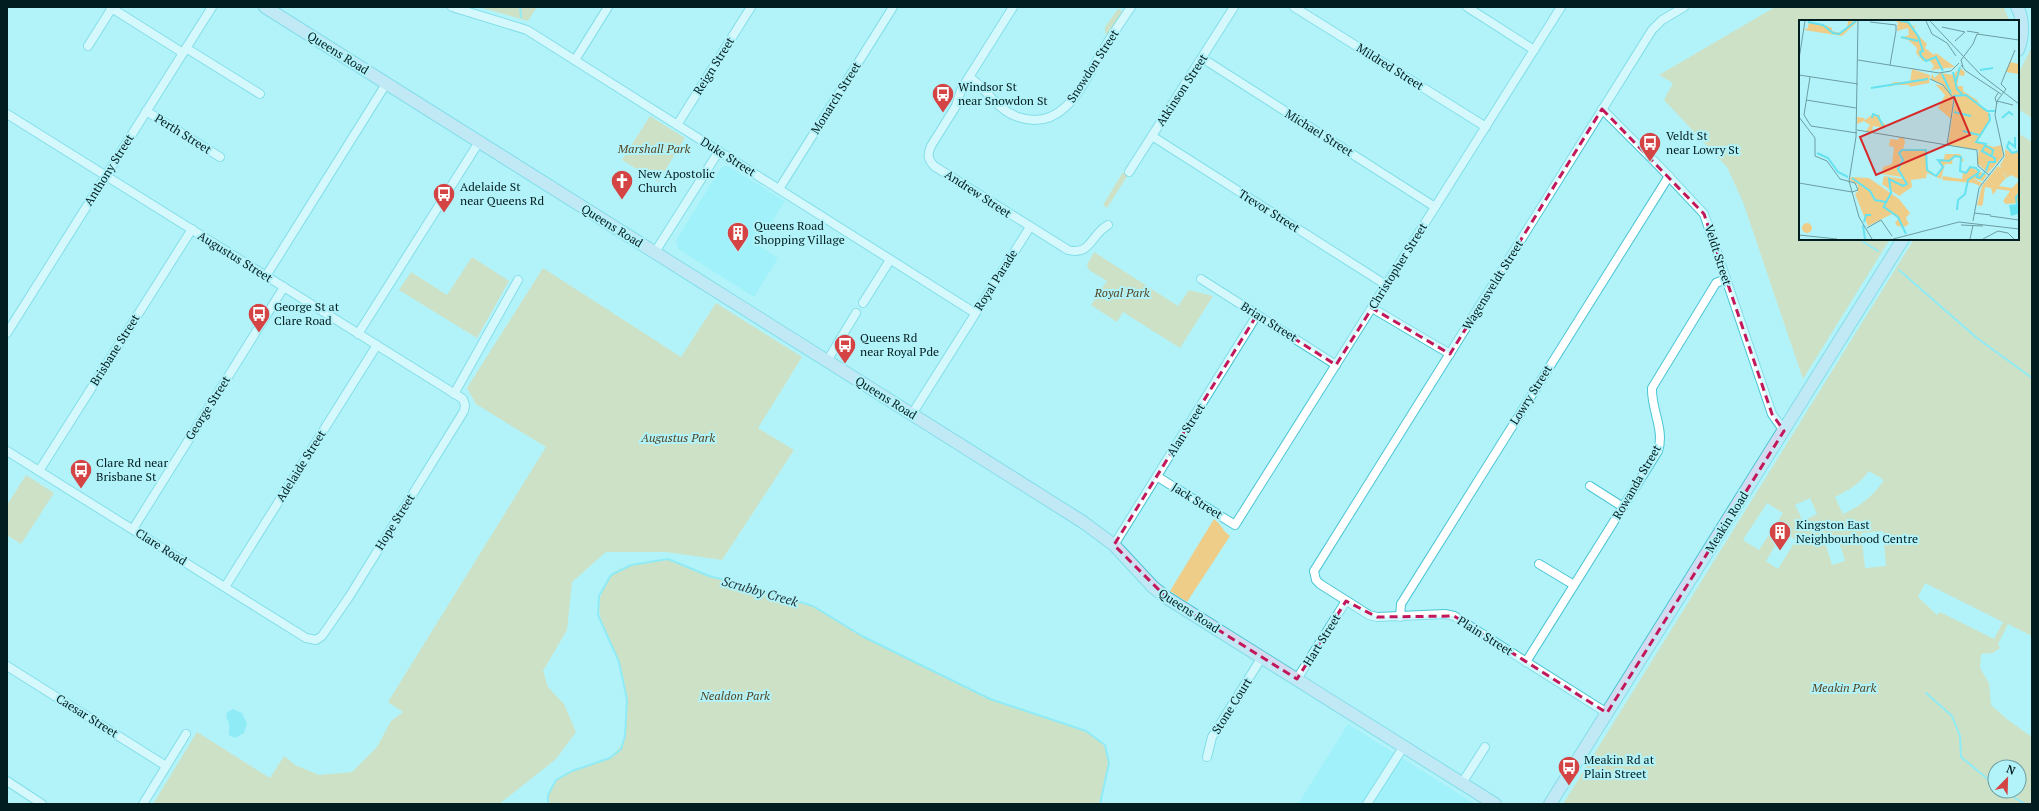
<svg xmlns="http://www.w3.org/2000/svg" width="2039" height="811" viewBox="0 0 2039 811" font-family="'PT Serif',serif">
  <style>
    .built { fill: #8aeff9 }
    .green { fill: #eecd89; fill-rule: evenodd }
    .water { fill: #65e2ef }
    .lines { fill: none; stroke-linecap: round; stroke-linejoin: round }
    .stream { stroke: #65e2ef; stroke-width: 2 }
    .street-casing { stroke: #49c6d3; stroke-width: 10 }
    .secondary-casing { stroke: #49c6d3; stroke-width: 14 }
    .street { stroke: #fff; stroke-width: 8 }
    .secondary { stroke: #d2dbef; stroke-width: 12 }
    .marked { fill: none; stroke: #c2185b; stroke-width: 3; stroke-dasharray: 8 5; stroke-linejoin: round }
    .labels { text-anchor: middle; stroke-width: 4; stroke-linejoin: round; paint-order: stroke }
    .street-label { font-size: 12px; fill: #021d1f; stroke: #b2f3fa }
    .poi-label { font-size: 12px; fill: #021d1f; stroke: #b2f3fa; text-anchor: start }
    .park-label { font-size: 12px; font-style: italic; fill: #554420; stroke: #b2f3fa }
    .water-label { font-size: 13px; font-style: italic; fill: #1f3537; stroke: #b2f3fa }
    .inset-river { fill: none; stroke: #65e2ef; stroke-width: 2 }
    .inset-road { fill: none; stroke: #6c9da2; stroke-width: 1 }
    .view { fill: #d62828; fill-opacity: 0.15; stroke: #d62828; stroke-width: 2 }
    .inset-edge { fill: none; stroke: #021d1f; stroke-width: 2 }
  </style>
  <rect width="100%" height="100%" fill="#b2f3fa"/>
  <g class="built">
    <path d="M724,166h4l57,35 -27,44 20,13 -24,39 -76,-48 -2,-9 45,-72z"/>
    <path d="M1348,724l127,80h-177z"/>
  </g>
  <g class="green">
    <path d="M479,7h58l-9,14z"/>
    <path d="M1775,7h229l5,14h-209v218h90l-87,140 -60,-177 -16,-35 -63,-67 9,-17 -14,-8z"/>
    <path d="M1118,9l5,2v2l-14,22 -4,-2v-6z"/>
    <path d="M2032,47v71l-14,-9v-35z"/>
    <path d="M650,116l35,22 -27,44 -36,-22z"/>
    <path d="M2018,133l14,9v494l-24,-12 -10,20 2,4 -7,5 -12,1 -1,14 9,15 2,22 17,15 24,17v67h-469l351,-565h104zM1869,471l15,9c-11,16 -23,26 -41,34l-8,-17c14,-7 25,-13 34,-26zM1810,498l7,16 -14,7 -8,-16zM1767,503l16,10 -24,37 -16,-10zM1779,529l17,11 -18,29 -12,-8 11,-18 -5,-3zM1883,531l3,35 -21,2 -4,-35zM1838,538l7,23 -13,4 -7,-23zM1925,583l78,39 -9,17 -54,-27 -3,3 -19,-18zM1995,767h24v24h-24z"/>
    <path d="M1123,172l5,3 -21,33 -4,-3z"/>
    <path d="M1094,252l84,54 11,-16 24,6 -33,52 -57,-36 -6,10 -26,-17 16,-24 -18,-11 -2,-5z"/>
    <path d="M472,257l37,24 -32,57 -78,-48 12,-18 36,23z"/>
    <path d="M543,268l138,89 35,-54 86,54 -44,71 36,22 -72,110 -56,-8h-60l-34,30 -5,48 -24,41 5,16 16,17 12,28 -20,27 -57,45h-346l44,-72 73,46 14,-22 11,9 24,10 33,-3 25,-25 14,-26 12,-9 -15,-10 158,-255 -70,-43 -9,-16z"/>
    <path d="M26,475l28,18 -33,51 -14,-9v-30z"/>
    <path d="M1214,519c7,5 9,12 16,17l-43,66 -17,-11z"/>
    <path d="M668,559l41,17 29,7 75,23 49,30 128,63 96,32 19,14 4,18 -9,41h-552c-1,-49 68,-26 76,-68 5,-24 3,-51 -5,-74 -9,-27 -30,-48 -14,-76 2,-3 3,-8 6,-11 12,-12 41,-14 57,-16z"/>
  </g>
  <path class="water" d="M233,709l9,4 5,11 -3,9 -9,5 -6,-3c-1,-4 1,-6 0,-10 0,-5 -4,-7 -2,-13z"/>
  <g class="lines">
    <g class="stream">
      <path d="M520,7l1,10"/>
      <path d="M1859,239l19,12"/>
      <path d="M1899,270l78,68 55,40"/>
      <path d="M1926,693l26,23 8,20 1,21 34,28"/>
      <path d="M2004,791l21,13"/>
      <path d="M548,804v-9l8,-15 16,-9 38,-13 11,-9 4,-13 2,-36 -8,-38 -21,-47 1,-19 12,-21 20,-10 37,-6 41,17 29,7 75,23 49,30 128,63 96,32 19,14 4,18 -9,41"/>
    </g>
    <g class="street-casing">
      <g id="street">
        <path d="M110,7l73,46"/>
        <path d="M452,7l75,23 448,283"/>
        <path d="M1013,7l-44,70 -8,13 -5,16 -25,40c-4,9 -3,13 3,20l134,84c23,6 23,-16 40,-25"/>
        <path d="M1294,7l192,120"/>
        <path d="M1467,7l67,43"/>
        <path d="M88,46l24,-38"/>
        <path d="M186,48l74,46"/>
        <path d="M1202,58l233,149"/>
        <path d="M575,60l33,-53"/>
        <path d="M969,77c18,11 27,33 49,40 45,16 65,-33 83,-64 9,-15 20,-31 30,-46"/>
        <path d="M1602,109l57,57 45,48 68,200 12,17"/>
        <path d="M146,111l74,46"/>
        <path d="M7,114l456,285 2,6 -1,6 -115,186 -27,39 -6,4 -10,-2 -299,-187"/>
        <path d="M677,125l74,-118"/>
        <path d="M1152,136l234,149"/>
        <path d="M1129,172l105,-165"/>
        <path d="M779,189l114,-182"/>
        <path d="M655,252l64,-101"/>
        <path d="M266,276l120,-192"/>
        <path d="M1201,279l135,86"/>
        <path d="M863,303l27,-43"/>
        <path d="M1372,308l78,46"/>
        <path d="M7,333l205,-326"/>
        <path d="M358,334l121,-192"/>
        <path d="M827,361l29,-48"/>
        <path d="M454,394l64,-114"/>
        <path d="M912,414l118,-187"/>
        <path d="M39,471l153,-242"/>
        <path d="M1158,477l77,48 326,-518"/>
        <path d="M1590,486l33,21"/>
        <path d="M133,529l151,-242"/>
        <path d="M1114,545l143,-230"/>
        <path d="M1539,564l35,21"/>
        <path d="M225,587l152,-242"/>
        <path d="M1400,617l1,-13 268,-428"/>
        <path d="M1526,662l132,-211c7,-21 -7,-42 -6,-63l64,-105 10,-4"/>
        <path d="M7,666l159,100"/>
        <path d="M1297,679l49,-78"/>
        <path d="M1607,713l-153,-97 -9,-2 -68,3 -8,-2 -49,-31 -4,-4 -2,-9 338,-541 10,-10 22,-13"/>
        <path d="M1207,757l5,-20 50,-80"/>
        <path d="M7,781l35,23"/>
        <path d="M1462,783l23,-36"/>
        <path d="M143,804l43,-70"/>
        <path d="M1367,804l37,-58"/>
      </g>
    </g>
    <g class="secondary-casing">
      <g id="secondary">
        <path d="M265,7l818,515 31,23 39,42 14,11 328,206"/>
        <path d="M2017,7c7,12 6,31 1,43"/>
        <path d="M1550,804l353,-565"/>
      </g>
    </g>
    <use href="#street" class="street"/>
    <use href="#secondary" class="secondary"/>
  </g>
  <path d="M0 0H2039V811H0ZM1602,109l102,105 68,200 12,17 -177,282 -153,-97 -77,1 -31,-16 -49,78 -130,-81 -53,-53 143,-230 79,50 36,-57 78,46z" fill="#b2f3fa" fill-opacity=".55" fill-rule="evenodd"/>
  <path class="marked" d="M1602,109l102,105 68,200 12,17 -177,282 -153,-97 -77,1 -31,-16 -49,78 -130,-81 -53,-53 143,-230 79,50 36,-57 78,46z"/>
  <defs>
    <g id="bus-pin" transform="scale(1.15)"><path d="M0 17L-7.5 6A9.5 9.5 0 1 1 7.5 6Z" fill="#d44445" stroke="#b2f3fa"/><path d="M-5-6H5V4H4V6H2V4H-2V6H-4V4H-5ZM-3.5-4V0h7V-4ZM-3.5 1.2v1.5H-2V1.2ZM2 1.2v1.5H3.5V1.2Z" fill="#fff"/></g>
    <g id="church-pin" transform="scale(1.15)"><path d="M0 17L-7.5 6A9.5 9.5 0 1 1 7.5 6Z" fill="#d44445" stroke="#b2f3fa"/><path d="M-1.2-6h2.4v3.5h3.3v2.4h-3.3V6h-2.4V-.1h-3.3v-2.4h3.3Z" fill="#fff"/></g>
    <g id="building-pin" transform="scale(1.15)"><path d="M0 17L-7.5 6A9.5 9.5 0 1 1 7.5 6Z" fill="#d44445" stroke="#b2f3fa"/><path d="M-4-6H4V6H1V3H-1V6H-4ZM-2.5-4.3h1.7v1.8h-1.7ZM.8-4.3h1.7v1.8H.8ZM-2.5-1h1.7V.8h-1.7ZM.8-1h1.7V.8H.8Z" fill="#fff"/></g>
  </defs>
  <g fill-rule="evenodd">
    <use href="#bus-pin" x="943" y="94"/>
    <use href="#bus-pin" x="1650" y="143"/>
    <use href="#church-pin" x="622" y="181"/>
    <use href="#bus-pin" x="444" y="194"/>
    <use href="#building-pin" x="738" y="233"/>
    <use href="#bus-pin" x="259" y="314"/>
    <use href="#bus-pin" x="845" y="345"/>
    <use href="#bus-pin" x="81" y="470"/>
    <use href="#building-pin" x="1780" y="532"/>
    <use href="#bus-pin" x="1569" y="767"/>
  </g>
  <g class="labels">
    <g class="street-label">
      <text transform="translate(338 53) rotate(32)" y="4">Queens Road</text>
      <text transform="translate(714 66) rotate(-58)" y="4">Reign Street</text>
      <text transform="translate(1093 66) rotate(-57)" y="4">Snowdon Street</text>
      <text transform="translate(1390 67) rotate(32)" y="4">Mildred Street</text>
      <text transform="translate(1182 90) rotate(-57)" y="4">Atkinson Street</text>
      <text transform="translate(836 98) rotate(-58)" y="4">Monarch Street</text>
      <text transform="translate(1319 133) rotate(32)" y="4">Michael Street</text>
      <text transform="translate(183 134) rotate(32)" y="4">Perth Street</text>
      <text transform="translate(728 157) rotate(32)" y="4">Duke Street</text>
      <text transform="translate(109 170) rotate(-58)" y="4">Anthony Street</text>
      <text transform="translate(978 194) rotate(33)" y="4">Andrew Street</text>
      <text transform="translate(1269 211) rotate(32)" y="4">Trevor Street</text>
      <text transform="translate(612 226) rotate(32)" y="4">Queens Road</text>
      <text transform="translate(1718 255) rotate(72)" y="4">Veldt Street</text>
      <text transform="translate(235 257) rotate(32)" y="4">Augustus Street</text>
      <text transform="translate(1398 266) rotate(-58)" y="4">Christopher Street</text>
      <text transform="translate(996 280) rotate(-58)" y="4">Royal Parade</text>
      <text transform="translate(1493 285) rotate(-58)" y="4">Wagensveldt Street</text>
      <text transform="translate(1269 322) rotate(32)" y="4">Brian Street</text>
      <text transform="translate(115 350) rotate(-58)" y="4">Brisbane Street</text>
      <text transform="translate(1531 395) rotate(-58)" y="4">Lowry Street</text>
      <text transform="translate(886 398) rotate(32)" y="4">Queens Road</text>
      <text transform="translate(208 408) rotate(-58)" y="4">George Street</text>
      <text transform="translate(1186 430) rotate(-58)" y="4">Alan Street</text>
      <text transform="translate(301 466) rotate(-58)" y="4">Adelaide Street</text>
      <text transform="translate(1637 482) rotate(-60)" y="4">Rowanda Street</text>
      <text transform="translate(1197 501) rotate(32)" y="4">Jack Street</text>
      <text transform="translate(395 522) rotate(-58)" y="4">Hope Street</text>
      <text transform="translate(1727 522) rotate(-58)" y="4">Meakin Road</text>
      <text transform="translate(161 547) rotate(32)" y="4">Clare Road</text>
      <text transform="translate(1189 611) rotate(33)" y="4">Queens Road</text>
      <text transform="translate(1485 636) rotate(32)" y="4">Plain Street</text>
      <text transform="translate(1322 640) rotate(-58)" y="4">Hart Street</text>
      <text transform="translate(1232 706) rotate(-58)" y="4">Stone Court</text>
      <text transform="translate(87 716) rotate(32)" y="4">Caesar Street</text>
    </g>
    <g class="poi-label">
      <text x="958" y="91">Windsor St<tspan x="958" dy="14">near Snowdon St</tspan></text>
      <text x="1666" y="140">Veldt St<tspan x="1666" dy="14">near Lowry St</tspan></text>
      <text x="638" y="178">New Apostolic<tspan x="638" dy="14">Church</tspan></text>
      <text x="460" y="191">Adelaide St<tspan x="460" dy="14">near Queens Rd</tspan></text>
      <text x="754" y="230">Queens Road<tspan x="754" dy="14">Shopping Village</tspan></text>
      <text x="274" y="311">George St at<tspan x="274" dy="14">Clare Road</tspan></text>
      <text x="860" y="342">Queens Rd<tspan x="860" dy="14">near Royal Pde</tspan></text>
      <text x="96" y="467">Clare Rd near<tspan x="96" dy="14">Brisbane St</tspan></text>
      <text x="1796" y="529">Kingston East<tspan x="1796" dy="14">Neighbourhood Centre</tspan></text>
      <text x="1584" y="764">Meakin Rd at<tspan x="1584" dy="14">Plain Street</tspan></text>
    </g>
    <g class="park-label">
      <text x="654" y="153">Marshall Park</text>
      <text x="1122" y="297">Royal Park</text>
      <text x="678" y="442">Augustus Park</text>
      <text x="1844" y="692">Meakin Park</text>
      <text x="735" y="700">Nealdon Park</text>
    </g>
    <g class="water-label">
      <text transform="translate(760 591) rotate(16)" y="5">Scrubby Creek</text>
    </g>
  </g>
  <g transform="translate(1799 20)">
    <rect width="220" height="220" fill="#b2f3fa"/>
    <path d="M49,1l9,1 -15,14 -38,-6 4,-2 1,-6 16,3 7,3v3l9,2 6,-5zM96,1h12l6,5 4,-1 -3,2 2,6 11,11 -2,4 9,7 2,-2 19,14 -24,3 3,-4 -4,-5h-7l-7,-8 1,-5 -9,-8 -7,-2 8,-3 -1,-7 -11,3 1,-9zM211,42l9,2v10l-13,-2zM161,48l5,4 -1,4 -5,-1 -2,11h6v5l14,9 5,8 7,5 1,7 -13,22 17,5 7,-2 2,11 -15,17 -11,-10 2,-13 -31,-5 7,-46 -13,-15 -11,-5 1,-6 2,5 6,-5 13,2zM113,49l18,6 -1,8 -20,4 1,-2h-15l-8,2 7,-5h16zM136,64l8,2 10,12 -2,21 -13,-11 7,-13zM74,94l7,1v6l5,3v4l-12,-2 -1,6 -6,-1 4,-6 -6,-4 -7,3v-7l7,1 1,2zM100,117l5,1 1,4 -2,8h23l1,20 8,6h3l5,-9 -5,-7 6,-1 1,-5h15l4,7 -4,1v-5h-7l-1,7h-7l-4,15 -14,-6 -1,5 -15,2 1,7 -13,9 -17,-12 2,-8 19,3 -5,-10 5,-9 -3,-10 -2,3 3,7 -4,10 5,7 -20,-3 1,-7 9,-3 2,-17 -5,-1 1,-7 8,1zM206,129l7,4 7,-2v28l-8,-4 -4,3 -7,-13 5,-8zM199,146l4,2 4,10 -7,8 13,2 7,-7v22l-13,1 -3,-3 7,-10 -13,-2 -4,6 -2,-7 -6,-1 -2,16 -1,3 -5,-1 5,-19zM171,147l17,8 -4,6 -11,-3 10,5 -2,3 -7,-3 -31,-3 1,-4 19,3 1,-7h4zM52,157l18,1 30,21 11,14 -4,5 3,6 -5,3 -7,-1 -2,-4 4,-3 -7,-5 -24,12 -13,-32 3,-3v-6l-8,-5zM3 208a5 5 0 1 1 10 0a5 5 0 1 1-10 0Z" fill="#eecd89"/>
    <path d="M220,184l-1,10 -7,2 -2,-11z" fill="#65e2ef"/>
    <path class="inset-river" d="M101,1l8,1 10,14 5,15 -3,1 1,4 5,5 10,-4 7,14M9,2l15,3 10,8 6,1 17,-13M102,17l17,4M181,50l13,-2M154,52l4,17 5,5M143,54l9,19M157,61l4,-14M72,68l57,-9M154,76l13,-1 21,16h8M155,92l17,4M73,98l1,-4 5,2 6,12M203,98l7,-6 4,3M164,111l16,4M216,117v10l-6,-5 -2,5 5,6 7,-2M187,126l7,4 -1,5M18,133l11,5 10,14 10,5M187,151l3,-9h6v-4l-13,-7 4,-7 -10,-2 14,-22 -1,-7M53,158l18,13 5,9 11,2M218,185l-1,-8 3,-3M85,187l14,10 8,17M84,188l8,-15 -2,-14 14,7 4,-2 -9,-15 5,-9 -4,-7 3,-3h24l1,20 9,6 7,-9 -5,-7 11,1 6,-5 6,1 -1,14 6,2 4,-6 6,1 3,3 -2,6 3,1 5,-6M158,190l1,-10 7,-6 3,-14 10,-7M65,202l2,-7h5M64,205l2,14"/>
    <path class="inset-road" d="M59,1l-2,116 -7,44 10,36 13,22M127,1l6,13 15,9 9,13M131,1l50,53 39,30M71,2l26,3v6M143,7l23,5M168,11l12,2M156,21l10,-9M0,39l6,-38M59,40l81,13 12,-2 8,-8M91,45l6,-34M162,45l5,6 35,23M164,47l-2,-7 12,-16 4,-10 42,6M0,55l59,9M11,57l-6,38 7,11 46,7M131,59l13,6 11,14 -7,46M207,69l-5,-5 14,-34M7,80l50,8M198,81l16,4M198,84l-2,-6 3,-5M0,97l16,21v18l12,5 13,18 15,4 3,7 -6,2 -53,-9M58,110l120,20 1,16 11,9M175,193l17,2M191,196l29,4M174,201l6,-33 25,-32 -9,-41 2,-14 9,-12M162,205l22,1M68,208l14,-8 11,16M0,215l38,4M94,219l66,-17 60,7M171,219l3,-14M184,219l15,-8 10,2 6,6"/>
    <path class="view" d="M155,77l16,38 -94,40 -16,-38z"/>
    <rect width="220" height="220" class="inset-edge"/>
  </g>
  <rect width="2039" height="811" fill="none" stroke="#021d1f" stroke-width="16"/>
  <g transform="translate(2007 779) rotate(23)"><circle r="19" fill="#b2f3fa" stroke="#6c9da2"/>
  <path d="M0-3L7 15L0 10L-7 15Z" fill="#d44445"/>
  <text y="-6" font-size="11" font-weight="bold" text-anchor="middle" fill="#021d1f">N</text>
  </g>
</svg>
